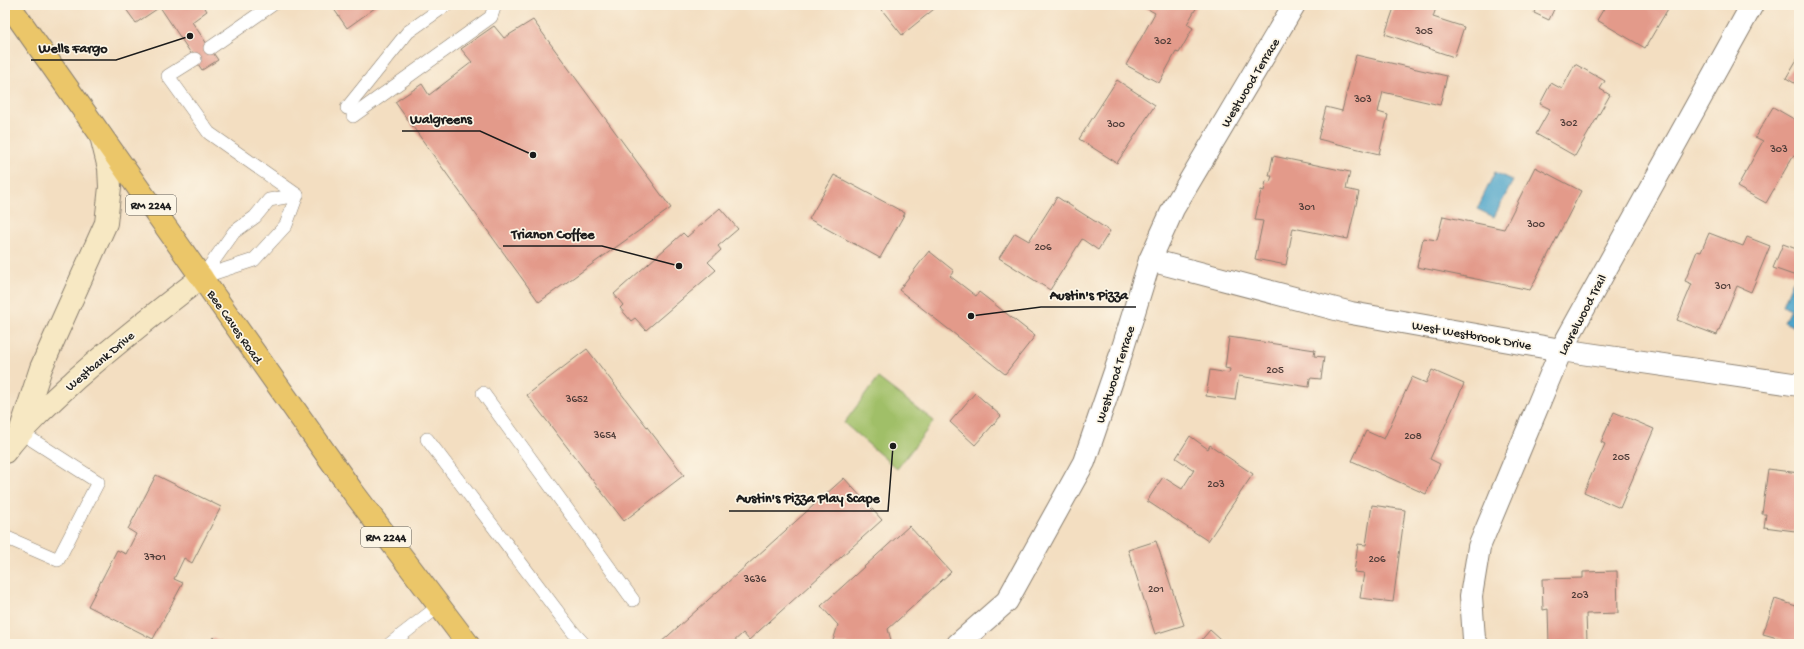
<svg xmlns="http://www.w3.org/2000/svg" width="1804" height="649" viewBox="0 0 1804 649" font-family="'Gochi Hand',sans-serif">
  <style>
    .green { fill: #a0bf67; stroke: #5e6e42 }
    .water { fill: #4da5ca; stroke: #346073 }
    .building { fill: #e39a8a }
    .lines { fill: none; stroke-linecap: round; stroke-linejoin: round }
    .lane-casing { stroke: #887d6e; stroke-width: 14 }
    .street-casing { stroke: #887d6e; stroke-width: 24 }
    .secondary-casing { stroke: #887d6e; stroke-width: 24 }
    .primary-casing { stroke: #887d6e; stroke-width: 24 }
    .lane { stroke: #fff; stroke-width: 13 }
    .street { stroke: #fff; stroke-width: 22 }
    .secondary { stroke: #f7e8c3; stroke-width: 22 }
    .primary { stroke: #ebc669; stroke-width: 22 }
    .labels { text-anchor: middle; stroke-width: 3.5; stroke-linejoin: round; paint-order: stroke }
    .number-label { font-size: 11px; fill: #4e3c38 }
    .shield { fill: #fcf5e5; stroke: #5f5d58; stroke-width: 1 }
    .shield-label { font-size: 12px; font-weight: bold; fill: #1c1c1c }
    .street-label { font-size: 13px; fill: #1c1c1c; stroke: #fcf5e5 }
    .leader { fill: none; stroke: #1c1c1c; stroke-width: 1.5 }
    .callout-dot { fill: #1c1c1c; stroke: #fcf5e5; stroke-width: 1.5 }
    .callout-label { font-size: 14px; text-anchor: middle; font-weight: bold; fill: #1c1c1c; stroke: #fcf5e5; stroke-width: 3.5; stroke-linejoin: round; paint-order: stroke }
  </style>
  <rect width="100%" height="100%" fill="#fcf5e5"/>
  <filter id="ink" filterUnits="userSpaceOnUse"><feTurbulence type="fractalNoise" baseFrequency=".025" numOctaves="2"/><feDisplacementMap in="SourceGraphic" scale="8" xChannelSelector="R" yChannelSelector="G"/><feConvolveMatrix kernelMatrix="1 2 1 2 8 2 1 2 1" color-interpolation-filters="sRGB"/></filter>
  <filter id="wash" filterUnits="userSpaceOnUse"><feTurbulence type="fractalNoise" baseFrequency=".012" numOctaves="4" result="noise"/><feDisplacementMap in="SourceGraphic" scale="16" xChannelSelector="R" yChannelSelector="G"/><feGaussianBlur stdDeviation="0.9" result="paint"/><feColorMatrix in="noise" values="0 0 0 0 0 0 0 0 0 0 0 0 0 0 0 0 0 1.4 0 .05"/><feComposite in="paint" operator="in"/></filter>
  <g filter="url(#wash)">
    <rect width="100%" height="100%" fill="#f3dec1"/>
    <path class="green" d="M878,378l56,43 -37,48 -53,-46z"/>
    <g class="water">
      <path d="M1495,172l18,9 -19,36 -17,-8z"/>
      <path d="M1793,281l6,3v45l-15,-7 6,-13 -7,-4z"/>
    </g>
    <g id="blocks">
      <g class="building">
        <path d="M123,5h80l4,6 -15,11 26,38 -16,10 -42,-63 -24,16z"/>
        <path d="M331,5h48l-32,23z"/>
        <path d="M878,5h61l-37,30z"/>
        <path d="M1145,5h53l-11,19 6,4 -14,25 -3,-1 -17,31 -33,-18 29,-52 -11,-6z"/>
        <path d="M1395,5h42l-4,12 31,10 -10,30 -69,-23z"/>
        <path d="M1537,5l18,2 -6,13 -15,-7z"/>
        <path d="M1606,5h59l4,2 -24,41 -48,-28z"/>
        <path d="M533,20l138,188 -132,94 -144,-200 27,-18 7,11 43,-33 -11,-13 33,-23 10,12z"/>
        <path d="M1356,55l91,21 -7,29 -57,-13 -5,20 10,3 -9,39 -61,-15 8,-32 16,4z"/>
        <path d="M1799,56v30l-13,-8z"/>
        <path d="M1575,64l30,17 -5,8 10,6 -35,61 -39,-22 14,-25 -10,-5 11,-21 11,6z"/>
        <path d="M1117,80l38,25 -38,58 -38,-24z"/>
        <path d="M1773,107l26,15v37l-6,-3 -27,47 -29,-16 26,-46 -8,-4z"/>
        <path d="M1273,156l77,16 -4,17 13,3 -11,47 -55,-11 -7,37 -31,-6 8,-38 -8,-1 6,-30 3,1 2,-10 4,1 2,-6h-3z"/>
        <path d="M1535,167l46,24 -51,99 -113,-23 6,-29 14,2 6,-24 61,13z"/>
        <path d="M834,175l71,38 -25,45 -71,-39z"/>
        <path d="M1057,197l53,34 -12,19 -16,-11 -32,51 -51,-32 16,-25 14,8z"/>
        <path d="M720,208l18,21 -20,17 3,4 -13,12 8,8 -70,60 -11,-12 -4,3 -11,-13 3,-3 -9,-11 69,-61 4,4z"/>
        <path d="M1709,233l34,13 4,-9 23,9 -19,46 -14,-6 -20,49 -40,-15 15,-36 -7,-3 12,-30 4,1z"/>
        <path d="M1783,244l16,6v27l-26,-9z"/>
        <path d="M929,251l25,20 -4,5 26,20 3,-4 56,44 -30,38 -106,-84z"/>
        <path d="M1229,337l86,13 -1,6 10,1 -3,22 -11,-1 -1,9 -70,-11 -4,24 -29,-4 4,-26 19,3 1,-4 -5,-1z"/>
        <path d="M587,349l97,126 -60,46 -97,-126z"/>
        <path d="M1432,370l32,14 -34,75 10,5 -14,30 -74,-33 14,-30 18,8 28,-62 14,6z"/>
        <path d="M975,393l26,23 -26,29 -25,-23z"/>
        <path d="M1614,412l40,17 -34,79 -36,-16 21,-48 -4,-2z"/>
        <path d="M1190,436l18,13 2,-4 43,29 -45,67 -61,-40 16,-24 19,12 12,-19 -18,-12z"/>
        <path d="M1768,469l31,4v53h-3l-1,5 -31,-4 2,-13h-4z"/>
        <path d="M156,475l65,32 -29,56 -8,-5 -10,21 9,4 -30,56 -65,-33 29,-56 9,4 10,-20 -8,-5z"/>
        <path d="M844,478l38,42 -133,120 -6,-7 -12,11h-72z"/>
        <path d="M1372,505l33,5 -12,92 -33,-4 4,-25 -10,-1 4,-28 8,1z"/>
        <path d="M909,526l42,46 -63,57 4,15h-60l6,-19 -17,-19z"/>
        <path d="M1156,541l28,84 -29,9 -27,-84z"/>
        <path d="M1617,571l1,42 -32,1 1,27h-9l1,3h-30l-1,-35 -5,1 -1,-31 41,-1v-6z"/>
        <path d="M1775,599l24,8v37l-36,-10z"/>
        <path d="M1210,630l10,9 -4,5h-18z"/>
        <path d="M213,637l1,1 12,6h-16z"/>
      </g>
    </g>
  </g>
  <g filter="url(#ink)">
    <use href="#blocks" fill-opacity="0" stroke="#887d6e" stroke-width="1"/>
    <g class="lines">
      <g class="lane-casing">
        <g id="lane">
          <path d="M210,48l62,-43"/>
          <path d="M195,59l-27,17 41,57 88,62"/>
          <path d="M347,108l61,-76 38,-27"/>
          <path d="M353,116l138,-99 4,-12"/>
          <path d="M297,195l-11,30 -32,35 -52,17 32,-45 21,-15 14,-17z"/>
          <path d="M483,393l150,207"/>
          <path d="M427,439l146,193 11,12"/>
          <path d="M5,537l53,23 40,-78 -78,-50"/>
          <path d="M390,644l49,-38"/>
        </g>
      </g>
      <g class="street-casing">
        <g id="street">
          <path d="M1150,260l201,53 210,37 238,35"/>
          <path d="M958,644l49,-43 77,-139 37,-108 29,-94 23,-51 121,-204"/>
          <path d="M1477,644l-3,-5 -3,-43 8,-49 82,-197 191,-345"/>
        </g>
      </g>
      <g class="secondary-casing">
        <g id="secondary">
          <path d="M20,432l21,-64 65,-145 4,-36 -1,-19 -8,-32"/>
          <path d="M5,452c21,-28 46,-50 72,-74 40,-35 82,-68 125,-101"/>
        </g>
      </g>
      <g class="primary-casing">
        <path id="primary" d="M9,5l344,487 115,152"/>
      </g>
      <use href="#lane" class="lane"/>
      <use href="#street" class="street"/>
      <use href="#secondary" class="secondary"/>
      <use href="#primary" class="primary"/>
    </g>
  </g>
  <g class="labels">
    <g class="number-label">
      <text x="1424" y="34">305</text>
      <text x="1163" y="44">302</text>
      <text x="1363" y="102">303</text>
      <text x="1569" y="126">302</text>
      <text x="1116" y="127">300</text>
      <text x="1779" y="152">303</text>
      <text x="1307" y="210">301</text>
      <text x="1536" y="227">300</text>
      <text x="1043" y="250">206</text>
      <text x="1723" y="289">301</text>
      <text x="1275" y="373">205</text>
      <text x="577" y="402">3652</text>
      <text x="605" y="438">3654</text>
      <text x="1413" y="439">208</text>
      <text x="1621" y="460">205</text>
      <text x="1216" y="487">203</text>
      <text x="155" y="560">3701</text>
      <text x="1377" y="562">206</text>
      <text x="755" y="582">3636</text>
      <text x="1156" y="592">201</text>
      <text x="1580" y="598">203</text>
    </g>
    <g class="shield">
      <rect x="126" y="195" width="50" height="20" rx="3"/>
      <rect x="361" y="527" width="50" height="20" rx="3"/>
    </g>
    <g class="shield-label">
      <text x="151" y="209">RM 2244</text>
      <text x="386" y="541">RM 2244</text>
    </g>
    <g class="street-label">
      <text transform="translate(1249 82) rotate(-59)" y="5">Westwood Terrace</text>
      <text transform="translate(1581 314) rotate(-62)" y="5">Laurelwood Trail</text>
      <text transform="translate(236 326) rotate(55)" y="5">Bee Caves Road</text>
      <text transform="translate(1472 334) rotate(10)" y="5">West Westbrook Drive</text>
      <text transform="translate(99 360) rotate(-40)" y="5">Westbank Drive</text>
      <text transform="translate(1114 374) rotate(-72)" y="5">Westwood Terrace</text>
    </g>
  </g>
  <path class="leader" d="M190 36L116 60H31M533 155L480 131H402M679 266L602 246H503M971 316L1041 307H1136M893 446L888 511H729"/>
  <g class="callout-dot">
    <circle cx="190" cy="36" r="4"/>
    <circle cx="533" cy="155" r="4"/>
    <circle cx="679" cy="266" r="4"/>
    <circle cx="971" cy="316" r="4"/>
    <circle cx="893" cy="446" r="4"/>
  </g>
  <g class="callout-label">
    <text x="73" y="52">Wells Fargo</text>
    <text x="441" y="123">Walgreens</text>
    <text x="553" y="238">Trianon Coffee</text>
    <text x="1089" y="299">Austin's Pizza</text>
    <text x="808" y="502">Austin's Pizza Play Scape</text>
  </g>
  <rect width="1804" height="649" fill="none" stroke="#fcf5e5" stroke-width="20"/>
</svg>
